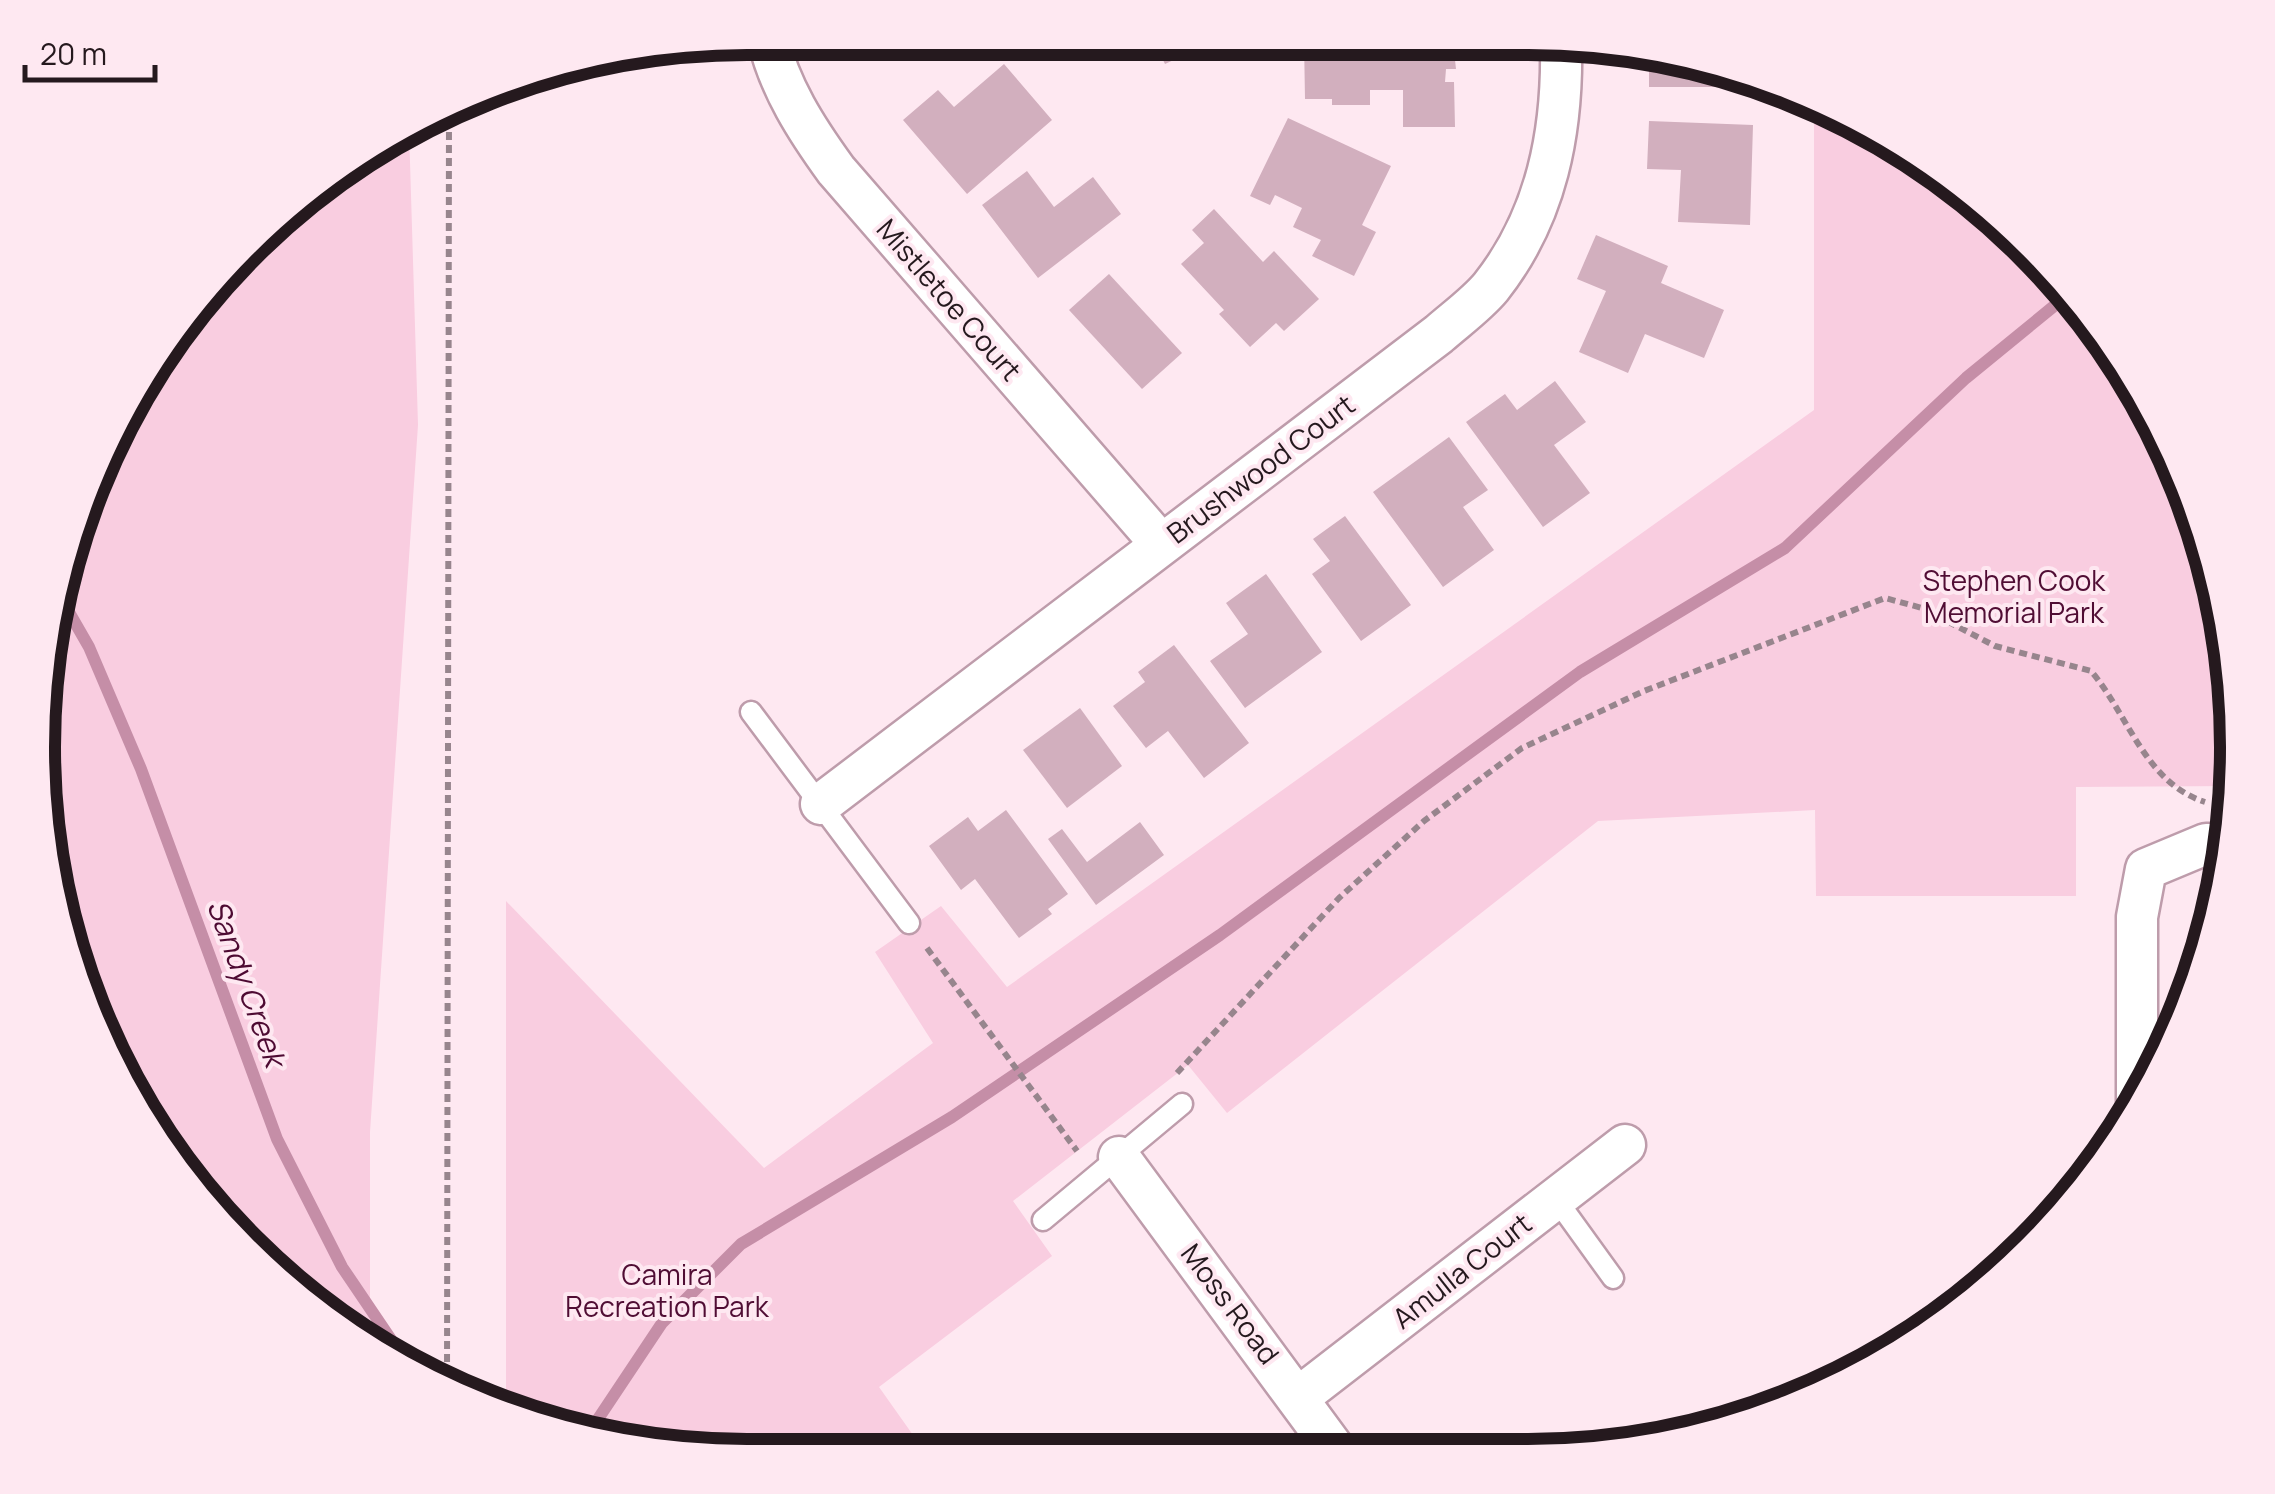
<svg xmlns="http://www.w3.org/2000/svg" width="2275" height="1494" viewBox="0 0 2275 1494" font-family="Manrope,sans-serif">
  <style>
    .green { fill: #f9cde0 }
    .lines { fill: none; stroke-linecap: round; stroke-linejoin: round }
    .stream { stroke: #c58ea7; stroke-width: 12 }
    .building { fill: #d2afbe }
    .service-casing { stroke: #be9cab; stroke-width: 25 }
    .minor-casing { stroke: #be9cab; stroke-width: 45 }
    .path { stroke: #97858d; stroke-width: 6; stroke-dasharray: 8 5; stroke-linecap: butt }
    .service { stroke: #fff; stroke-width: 20 }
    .minor { stroke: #fff; stroke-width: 40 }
    .labels { text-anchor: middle; stroke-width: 8; stroke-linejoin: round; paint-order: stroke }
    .street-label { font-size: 28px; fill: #25191e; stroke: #fee8f1 }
    .park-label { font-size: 28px; fill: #500d34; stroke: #fee8f1 }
    .water-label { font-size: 30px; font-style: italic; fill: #4d0a32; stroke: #fee8f1 }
    .rim { fill: none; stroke: #25191e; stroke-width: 12 }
  </style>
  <rect width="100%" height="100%" fill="#fee8f1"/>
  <g class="green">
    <path d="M1814,102l27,8 155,104 95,102 74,118 48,130 23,137 -3,85 -157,1v109h-260l-1,-86 -217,11 -371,292 -39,-48 -175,136 39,55 -173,131 46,65 -271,-2 -148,-45v-504l258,267 169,-125 -58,-91 66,-46 66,81 807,-577z"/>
    <path d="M409,129l9,296 -48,707v209l-91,-61 -147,-179 -81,-215 -12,-186 52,-224 93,-161 168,-158z"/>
  </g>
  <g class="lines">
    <g class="stream">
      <path d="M62,600l27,47 52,122 136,370 65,128 69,102"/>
      <path d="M590,1431l72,-108 79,-79 211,-127 268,-182 360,-263 205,-124 181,-170 104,-85"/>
    </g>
  </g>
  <g class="building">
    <path d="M1153,40l25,1h36l-49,23z"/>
    <path d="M1304,41l149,1 3,27h-10l-1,13h9l1,45h-52v-37h-33v15h-38v-6h-27z"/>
    <path d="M1649,52l72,22v13h-72z"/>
    <path d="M1004,64l48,56 -85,74 -64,-74 35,-30 16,17z"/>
    <path d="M1288,118l103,48 -29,59 14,7 -22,44 -42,-20 9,-16 -28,-13 9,-19 -27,-13 -5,10 -20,-9z"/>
    <path d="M1649,121l104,4 -3,100 -72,-3 3,-52 -34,-1z"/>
    <path d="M1027,171l27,36 39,-30 28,37 -83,64 -56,-73z"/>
    <path d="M1214,209l49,53 11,-11 45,48 -35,32 -8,-8 -26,24 -31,-33 5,-4 -43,-46 23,-21 -12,-13z"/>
    <path d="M1596,235l72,31 -7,17 63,27 -20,48 -59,-24 -17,39 -49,-21 27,-61 -29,-12z"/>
    <path d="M1109,274l73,79 -40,36 -73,-79z"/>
    <path d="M1555,381l31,41 -32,23 36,48 -47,34 -77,-105 39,-28 12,16z"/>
    <path d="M1449,437l39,53 -25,17 31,43 -51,37 -70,-95z"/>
    <path d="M1345,516l66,89 -50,36 -49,-67 18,-13 -17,-22z"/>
    <path d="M1266,574l56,78 -77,56 -35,-47 38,-27 -22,-31z"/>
    <path d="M1174,645l75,98 -45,35 -36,-47 -22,17 -33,-42 32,-24 -7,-10z"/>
    <path d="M1080,708l42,58 -55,42 -44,-58z"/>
    <path d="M1006,810l62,84 -20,15 4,5 -33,24 -44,-59 -14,11 -32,-44 39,-29 10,14z"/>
    <path d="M1140,822l24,33 -68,50 -48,-66 14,-10 25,33z"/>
  </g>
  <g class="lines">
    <g class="service-casing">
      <g id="service">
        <path d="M751,712l158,211"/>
        <path d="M1556,1199l57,79"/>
        <path d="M1043,1220l139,-116"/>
      </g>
    </g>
    <g class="minor-casing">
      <g id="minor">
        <path d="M768,38c11,49 39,92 68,132l325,374"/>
        <path d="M821,804l618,-470c17,-15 38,-30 52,-47 56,-71 72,-156 70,-244"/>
        <path d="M2137,1109v-192l9,-48 60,-25h25"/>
        <path d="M1119,1157l219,297"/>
        <path d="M1299,1397l326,-252"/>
      </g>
    </g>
    <g class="path">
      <path d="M927,948l150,203"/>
      <path d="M1177,1073l162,-175 85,-77 98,-73 122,-57 241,-93 37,10 73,38 96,25c37,43 54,112 114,131"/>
      <path d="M447,1388l2,-1278"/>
    </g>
    <use href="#service" class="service"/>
    <use href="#minor" class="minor"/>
  </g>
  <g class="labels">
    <g class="street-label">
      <text transform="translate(949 300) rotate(49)" y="10">Mistletoe Court</text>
      <text transform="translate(1261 469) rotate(-37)" y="10">Brushwood Court</text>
      <text transform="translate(1462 1271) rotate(-38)" y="10">Amulla Court</text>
      <text transform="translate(1230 1304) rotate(53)" y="10">Moss Road</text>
    </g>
    <g class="park-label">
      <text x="2014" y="591">Stephen Cook<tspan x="2014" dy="32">Memorial Park</tspan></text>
      <text x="667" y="1285">Camira<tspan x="667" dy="32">Recreation Park</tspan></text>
    </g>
    <g class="water-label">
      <text transform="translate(246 983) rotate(70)" y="10">Sandy Creek</text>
    </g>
  </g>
  <path d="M0 0H2275V1494H0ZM747 55H1528A692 692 0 0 1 2220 747V747A692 692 0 0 1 1528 1439H747A692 692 0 0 1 55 747V747A692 692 0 0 1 747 55Z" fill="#fee8f1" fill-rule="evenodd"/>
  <path class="rim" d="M747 55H1528A692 692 0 0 1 2220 747V747A692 692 0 0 1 1528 1439H747A692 692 0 0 1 55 747V747A692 692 0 0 1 747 55Z"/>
  <path d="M25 65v15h130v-15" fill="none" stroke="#25191e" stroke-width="5"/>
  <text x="40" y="65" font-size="30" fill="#25191e" stroke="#fee8f1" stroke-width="8" paint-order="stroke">20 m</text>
</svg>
